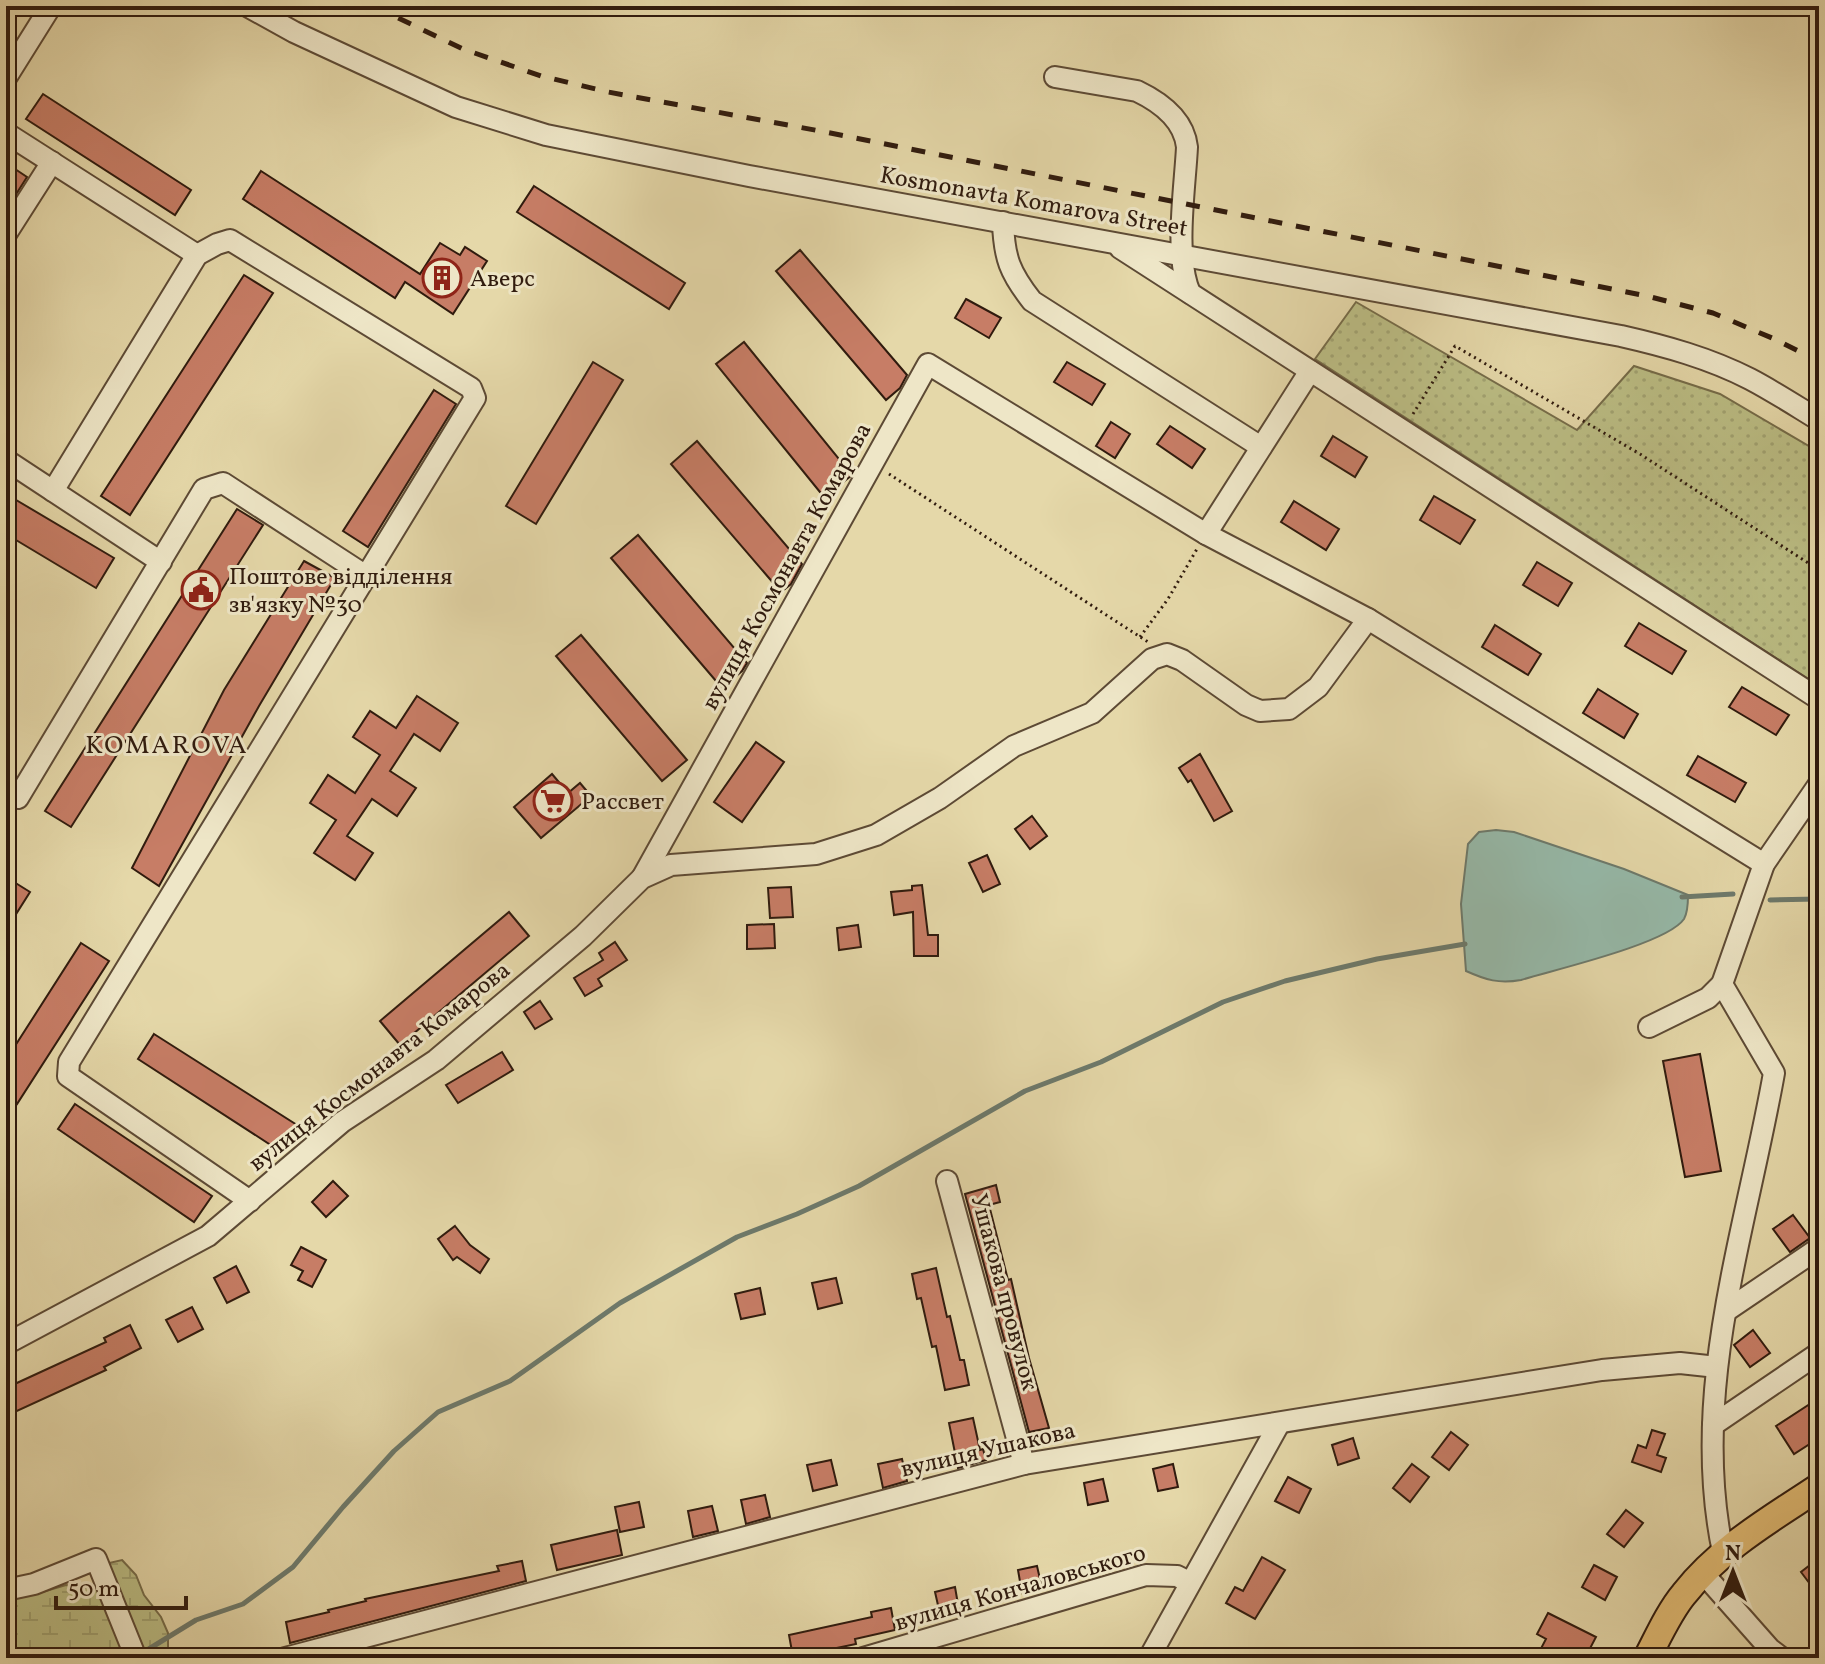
<svg xmlns="http://www.w3.org/2000/svg" width="1825" height="1664" viewBox="0 0 1825 1664" font-family="Vollkorn,serif">
  <style>
    .wetland { fill: url(#wetland-marsh); stroke: #766c49; stroke-width: 2 }
    .park { fill: url(#park-dots); stroke: #766c49; stroke-width: 2 }
    .water { fill: #96baaa; stroke: #6d7a6c; stroke-width: 2 }
    .lines { fill: none; stroke-linecap: round; stroke-linejoin: round }
    .stream { stroke: #6d7a6c; stroke-width: 5 }
    .building { fill: #c77d66; stroke: #301b0e; stroke-width: 2 }
    .minor-casing { stroke: #5d4a35; stroke-width: 24 }
    .major-casing { stroke: #301b0e; stroke-width: 30 }
    .path { stroke: #301b0e; stroke-width: 3; stroke-dasharray: 2 4; stroke-linecap: butt }
    .minor { stroke: #eee6c7; stroke-width: 20 }
    .major { stroke: #e2bc74; stroke-width: 26 }
    .rail { stroke: #301b0e; stroke-width: 5; stroke-dasharray: 14 14; stroke-linecap: butt }
    .labels { text-anchor: middle; stroke-width: 6; stroke-linejoin: round; paint-order: stroke }
    .street-label { font-size: 24px; fill: #301b0e; stroke: #eee6c7 }
    .poi-label { font-size: 24px; fill: #301b0e; stroke: #eee6c7; text-anchor: start }
    .neighbourhood-label { font-size: 26px; letter-spacing: 2px; fill: #301b0e; stroke: #eee6c7 }
  </style>
  <defs>
    <pattern id="wetland-marsh" width="20" height="14" patternUnits="userSpaceOnUse" patternTransform="scale(2)"><rect width="20" height="14" fill="#bbbd84"/><path d="M1 5h8M5 5V1M11 12h8M15 12V8" fill="none" stroke="#a1a271"/></pattern>
    <pattern id="park-dots" width="8" height="8" patternUnits="userSpaceOnUse" patternTransform="scale(2)"><rect width="8" height="8" fill="#bbbd84"/><path d="M2 2h.1M6 6h.1" fill="none" stroke="#a1a271" stroke-width="1.8" stroke-linecap="round"/></pattern>
  </defs>
  <rect width="100%" height="100%" fill="#e5d8a9"/>
  <filter id="stains"><feTurbulence type="fractalNoise" baseFrequency=".0025" numOctaves="4"/><feColorMatrix values="0 0 0 0 .2 0 0 0 0 .09 0 0 0 0 .02 0 0 0 .5 -.17"/></filter>
  <radialGradient id="worn" r=".72"><stop offset=".6" stop-color="#630" stop-opacity="0"/><stop offset="1" stop-color="#630" stop-opacity=".3"/></radialGradient>
  <path class="wetland" d="M122,1560l14,15 8,20 17,22 7,16v25h-162v-63l33,-2 27,-8 21,3 13,-5 7,-8 2,-12z"/>
  <path class="park" d="M1356,302l221,128 57,-64 86,28 99,58v234l-504,-327z"/>
  <path class="water" d="M1496,830l18,2 110,37 64,26c0,8 0,17 -4,24 -17,25 -131,51 -163,61 -22,4 -35,0 -55,-9l-5,-67 7,-60 11,-12z"/>
  <g class="lines">
    <g class="stream">
      <path d="M1682,897l51,-3"/>
      <path d="M1770,900l49,-1"/>
      <path d="M139,1655l57,-35 47,-16 50,-37 50,-60 51,-56 44,-39 72,-31 110,-78 117,-66 60,-23 62,-28 166,-95 76,-29 122,-60 62,-21 92,-22 88,-15"/>
    </g>
  </g>
  <g class="building">
    <path d="M43,94l148,96 -16,25 -149,-96z"/>
    <path d="M6,163l21,14 -21,33z"/>
    <path d="M261,171l159,103 20,-31 20,12 5,-8 22,14 -34,53 -48,-32 -10,16 -152,-99z"/>
    <path d="M534,186l151,97 -16,26 -152,-97z"/>
    <path d="M800,250l107,125 -7,13 -14,12 -110,-129z"/>
    <path d="M244,275l29,18 -143,222 -29,-19z"/>
    <path d="M966,299l35,19 -12,20 -34,-20z"/>
    <path d="M744,342l108,133 -28,22 -108,-133z"/>
    <path d="M593,362l30,18 -87,144 -30,-18z"/>
    <path d="M1067,362l38,22 -13,21 -38,-23z"/>
    <path d="M434,390l22,14 -88,143 -25,-16z"/>
    <path d="M1111,422l19,12 -15,24 -19,-12z"/>
    <path d="M1170,426l35,23 -13,19 -35,-24z"/>
    <path d="M1333,436l34,21 -12,20 -34,-21z"/>
    <path d="M697,441l105,123 -11,20 -10,8 -110,-128z"/>
    <path d="M6,494l108,64 -18,30 -90,-54z"/>
    <path d="M1434,496l41,24 -15,24 -40,-24z"/>
    <path d="M1294,501l45,28 -13,21 -45,-28z"/>
    <path d="M237,509l26,16 -192,302 -26,-16z"/>
    <path d="M638,535l109,128 -5,8 -20,17 -111,-130z"/>
    <path d="M304,561l31,17 -76,128 -100,180 -27,-18 92,-178z"/>
    <path d="M1537,562l35,21 -14,23 -35,-21z"/>
    <path d="M1639,623l47,28 -14,23 -47,-28z"/>
    <path d="M1495,625l46,29 -13,21 -46,-28z"/>
    <path d="M581,635l106,125 -25,21 -106,-125z"/>
    <path d="M1742,687l47,28 -13,20 -47,-28z"/>
    <path d="M1598,689l40,25 -14,24 -41,-25z"/>
    <path d="M417,696l41,27 -18,28 -26,-17 -24,37 26,17 -19,28 -25,-17 -25,37 26,17 -18,27 -41,-27 22,-33 -26,-17 18,-28 27,18 25,-38 -27,-18 17,-26 26,17z"/>
    <path d="M756,742l28,20 -42,60 -28,-20z"/>
    <path d="M1200,754l32,57 -18,10 -23,-41 -3,2 -9,-14z"/>
    <path d="M1698,756l48,27 -11,19 -48,-27z"/>
    <path d="M552,774l16,19 12,-10 11,13 -50,42 -27,-31z"/>
    <path d="M1032,816l15,20 -17,13 -15,-20z"/>
    <path d="M987,855l13,29 -17,8 -14,-29z"/>
    <path d="M6,877l24,15 -24,38z"/>
    <path d="M922,885l6,50h10v21h-24l-1,-44 -19,3 -3,-23 21,-2v-4z"/>
    <path d="M791,887l2,30 -23,1 -2,-30z"/>
    <path d="M509,912l20,24 -129,109 -20,-24z"/>
    <path d="M774,924l1,24 -28,1v-24z"/>
    <path d="M858,925l3,22 -22,3 -2,-22z"/>
    <path d="M615,942l12,18 -29,19 4,7 -17,10 -11,-18 29,-18 -4,-7z"/>
    <path d="M81,943l28,18 -92,143 -11,-7v-37z"/>
    <path d="M540,1001l12,18 -17,10 -11,-17z"/>
    <path d="M154,1034l143,91 -17,26 -142,-92z"/>
    <path d="M502,1052l11,18 -55,33 -12,-18z"/>
    <path d="M1700,1054l21,117 -36,6 -22,-116z"/>
    <path d="M75,1104l137,92 -18,26 -136,-93z"/>
    <path d="M333,1181l15,15 -22,21 -14,-15z"/>
    <path d="M996,1185l4,17 -11,3 19,75 3,-1 18,79 20,70 -20,4 -64,-238z"/>
    <path d="M1793,1215l17,23 -20,14 -17,-23z"/>
    <path d="M455,1226l15,19 19,14 -9,14 -23,-16 -4,3 -15,-21z"/>
    <path d="M301,1247l25,13 -14,27 -14,-7 5,-9 -12,-6z"/>
    <path d="M236,1266l13,26 -22,11 -13,-25z"/>
    <path d="M936,1268l11,49 3,-1 10,44h4l5,25 -24,5 -9,-44 -4,1 -11,-49 -4,1 -5,-25z"/>
    <path d="M836,1278l6,25 -24,6 -6,-26z"/>
    <path d="M760,1288l5,26 -24,5 -6,-25z"/>
    <path d="M192,1307l11,22 -25,13 -12,-22z"/>
    <path d="M130,1325l11,23 -37,19 2,3 -100,46v-28l100,-46 -2,-4z"/>
    <path d="M1753,1330l17,23 -20,14 -16,-22z"/>
    <path d="M1819,1398v40l-25,16 -18,-28z"/>
    <path d="M973,1418l7,32 3,-1 3,11 -28,8 -9,-45z"/>
    <path d="M1652,1430l13,4 -8,21 9,3 -5,14 -29,-10 6,-17 8,3z"/>
    <path d="M1451,1432l17,13 -19,25 -17,-13z"/>
    <path d="M1353,1438l6,20 -21,7 -6,-20z"/>
    <path d="M902,1459l5,22 -24,7 -5,-24z"/>
    <path d="M831,1460l6,25 -24,6 -6,-26z"/>
    <path d="M1173,1464l5,23 -20,4 -5,-22z"/>
    <path d="M1412,1464l17,13 -19,25 -17,-14z"/>
    <path d="M1288,1477l23,12 -12,24 -24,-12z"/>
    <path d="M1103,1479l5,22 -20,4 -4,-22z"/>
    <path d="M765,1495l5,22 -24,7 -5,-24z"/>
    <path d="M639,1502l5,25 -24,5 -5,-25z"/>
    <path d="M712,1506l6,25 -25,6 -5,-26z"/>
    <path d="M1626,1510l17,13 -19,24 -17,-13z"/>
    <path d="M617,1530l5,25 -65,15 -6,-25z"/>
    <path d="M1262,1557l23,13 -30,49 -29,-16 9,-16 8,4z"/>
    <path d="M1819,1558v38l-18,-24z"/>
    <path d="M522,1561l4,20 -236,62 -4,-21 43,-10 -1,-2 38,-9 -1,-2 134,-28 -2,-5z"/>
    <path d="M1594,1565l23,12 -12,23 -23,-13z"/>
    <path d="M1037,1566l5,22 -20,5 -4,-23z"/>
    <path d="M955,1587l4,23 -19,4 -5,-22z"/>
    <path d="M891,1608l4,22 -40,9 1,5 -63,13 -4,-22 83,-18 -1,-5z"/>
    <path d="M1548,1613l48,24 -11,21 -16,-7 -4,7h-29l10,-19 -9,-5z"/>
  </g>
  <g class="lines">
    <g class="minor-casing">
      <g id="minor">
        <path d="M247,6l47,26 162,75 90,28 203,41 872,160c44,10 88,22 129,43 23,12 46,27 69,41"/>
        <path d="M1055,77l82,14c23,11 47,29 50,56 -2,41 -13,110 3,146"/>
        <path d="M6,78l45,-72"/>
        <path d="M6,133l191,122"/>
        <path d="M1003,222c1,36 7,51 29,79l229,146"/>
        <path d="M6,234l46,-72"/>
        <path d="M1120,248l699,451"/>
        <path d="M6,460l155,102"/>
        <path d="M53,491l144,-236 20,-11 13,-4 241,148 4,10 -406,664 -1,14 182,125"/>
        <path d="M1206,534l104,-163"/>
        <path d="M18,798l186,-309 19,-6 143,93"/>
        <path d="M642,878l286,-514 278,170 162,85 396,245"/>
        <path d="M1722,984l52,89c-28,158 -85,318 -51,479"/>
        <path d="M1649,1027l59,-29 14,-14 42,-120 55,-80"/>
        <path d="M947,1181l77,283"/>
        <path d="M1726,1311l93,-63"/>
        <path d="M6,1344l202,-108 134,-114 94,-62 147,-124 59,-58 29,-13 145,-11 60,-19 64,-37 74,-52 78,-33 60,-54 15,-5 15,6 64,45 14,6 29,-2 29,-22 50,-68"/>
        <path d="M1713,1425l106,-72"/>
        <path d="M1702,1572l68,77 12,9"/>
        <path d="M6,1590l28,-6 62,-25 40,99"/>
        <path d="M285,1658l739,-194 578,-94 78,-7 37,4"/>
        <path d="M863,1658l283,-83 31,1 12,6"/>
        <path d="M1149,1658l130,-234"/>
      </g>
    </g>
    <g class="major-casing">
      <path id="major" d="M1647,1658c11,-21 22,-46 37,-64 36,-46 87,-75 135,-107"/>
    </g>
    <g class="path">
      <path d="M1413,414l42,-68 185,108 179,116"/>
      <path d="M889,474l259,168"/>
      <path d="M1140,637l28,-38 29,-50"/>
    </g>
    <use href="#minor" class="minor"/>
    <use href="#major" class="major"/>
    <path class="rail" d="M373,6l90,43 78,27 67,16 212,39 827,165 66,17 59,25 47,23"/>
  </g>
  <defs>
    <g id="building-ring" transform="scale(2)"><circle r="9.5" fill="#eee6c7" stroke="#8f2418" stroke-width="1.5"/><path d="M-4-6H4V6H1V3H-1V6H-4ZM-2.5-4.3h1.7v1.8h-1.7ZM.8-4.3h1.7v1.8H.8ZM-2.5-1h1.7V.8h-1.7ZM.8-1h1.7V.8H.8Z" fill="#8f2418"/></g>
    <g id="civic-ring" transform="scale(2)"><circle r="9.5" fill="#eee6c7" stroke="#8f2418" stroke-width="1.5"/><path d="M-.6-6.5H3V-4.5H.6V-3L4-1V1h2V6H-6V1h2V-1L-.6-3ZM-1.2 2.5V6h2.4V2.5Z" fill="#8f2418"/></g>
    <g id="supermarket-ring" transform="scale(2)"><circle r="9.5" fill="#eee6c7" stroke="#8f2418" stroke-width="1.5"/><path d="M-6-5.5h2.5l.6 2H6L4.5 2H-2.5L-4.4-4H-6ZM-1.5 3.2a1.3 1.3 0 1 0 .1 0ZM3 3.2a1.3 1.3 0 1 0 .1 0Z" fill="#8f2418"/></g>
  </defs>
  <g fill-rule="evenodd">
    <use href="#building-ring" x="442" y="278"/>
    <use href="#civic-ring" x="201" y="590"/>
    <use href="#supermarket-ring" x="553" y="801"/>
  </g>
  <g class="labels">
    <g class="street-label">
      <text transform="translate(1034 201) rotate(10)" y="8">Kosmonavta Komarova Street</text>
      <text transform="translate(786 566) rotate(-61)" y="8">вулиця Космонавта Комарова</text>
      <text transform="translate(379 1066) rotate(-38)" y="8">вулиця Космонавта Комарова</text>
      <text transform="translate(1005 1292) rotate(75)" y="8">Ушакова провулок</text>
      <text transform="translate(988 1449) rotate(-13)" y="8">вулиця Ушакова</text>
      <text transform="translate(1020 1587) rotate(-16)" y="8">вулиця Кончаловського</text>
    </g>
    <g class="poi-label">
      <text x="470" y="286">Аверс</text>
      <text x="229" y="584">Поштове відділення<tspan x="229" dy="28">зв'язку №30</tspan></text>
      <text x="581" y="809">Рассвет</text>
    </g>
    <g class="neighbourhood-label">
      <text x="167" y="753">KOMAROVA</text>
    </g>
  </g>
  <rect width="1825" height="1664" fill="none" stroke="#e5d8a9" stroke-width="32"/>
  <rect x="8" y="8" width="1809" height="1648" fill="none" stroke="#301b0e" stroke-width="4"/>
  <rect x="16" y="16" width="1793" height="1632" fill="none" stroke="#301b0e" stroke-width="2"/>
  <g transform="translate(1733 1572)" stroke="#eee6c7" stroke-width="6" paint-order="stroke">
  <path d="M0-6L14 30L0 20L-14 30Z" fill="#301b0e"/>
  <text y="-12" font-size="22" font-weight="bold" text-anchor="middle" fill="#301b0e">N</text>
  </g>
  <path d="M56 1596v12h130v-12" fill="none" stroke="#301b0e" stroke-width="4"/>
  <text x="68" y="1596" font-size="24" fill="#301b0e" stroke="#eee6c7" stroke-width="6" paint-order="stroke">50 m</text>
  <rect width="100%" height="100%" filter="url(#stains)"/>
  <rect width="100%" height="100%" fill="url(#worn)"/>
</svg>
